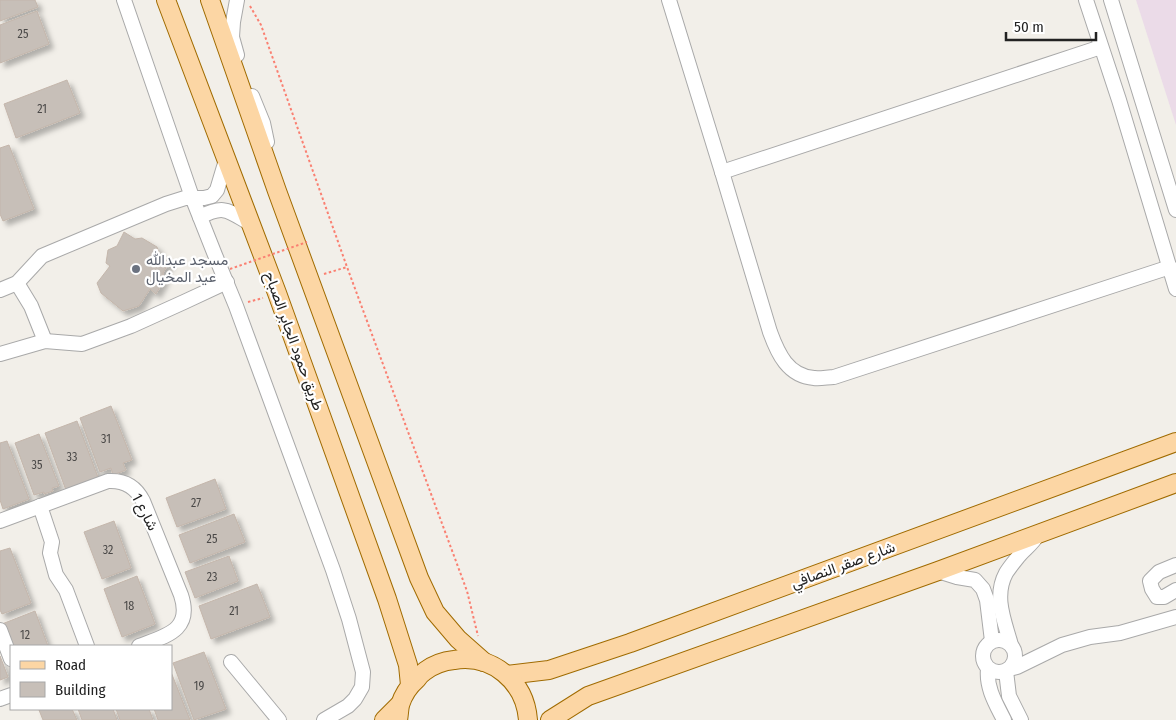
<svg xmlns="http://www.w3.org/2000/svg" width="1176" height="720" viewBox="0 0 1176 720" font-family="'Fira Sans Condensed',Vazirmatn,sans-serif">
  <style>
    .industrial { fill: #ebdbe8 }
    .building { fill: #c7bfb8; stroke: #c4b6ab; filter: url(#shadow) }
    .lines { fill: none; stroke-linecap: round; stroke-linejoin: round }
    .minor-casing { stroke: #a9a9a9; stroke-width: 16 }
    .major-casing { stroke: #a06b00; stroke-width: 20 }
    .path { stroke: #fa8072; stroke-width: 2; stroke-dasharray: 2.5 2.5; stroke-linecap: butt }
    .minor { stroke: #fff; stroke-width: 14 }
    .major { stroke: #fcd6a4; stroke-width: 18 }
    .path-bridge { stroke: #fa8072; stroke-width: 2; stroke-dasharray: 2.5 2.5; stroke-linecap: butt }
    .worship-dot { fill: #6b7280; stroke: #fff; stroke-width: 2 }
    .labels { text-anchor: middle; stroke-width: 4.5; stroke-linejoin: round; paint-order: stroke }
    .number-label { font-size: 12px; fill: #4b4948 }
    .worship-label { font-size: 15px; fill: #5b616d; stroke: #fff; text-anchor: start }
    .street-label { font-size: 15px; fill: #222; stroke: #fff }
  </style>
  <defs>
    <filter id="shadow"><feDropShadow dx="4.5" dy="4.5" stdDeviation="2.5" flood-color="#0004"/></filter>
  </defs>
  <rect width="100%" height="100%" fill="#f2efe9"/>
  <path class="industrial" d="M1136,0h40v125z"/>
  <g class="building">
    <path d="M0,0h35l3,7 -38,14z"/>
    <path d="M37,11l12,33 -49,19v-38z"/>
    <path d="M67,80l13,33 -64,25 -12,-34z"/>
    <path d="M9,145l25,64 -31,12 -3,-7v-66z"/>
    <path d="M124,232l11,7 7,-1 15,9 3,9 11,3 -8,14 1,7 -8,14 -6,-5 -11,17 -16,5 -22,-18 -4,-10 13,-17 -4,-3 2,-13 9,-4z"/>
    <path d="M111,406l21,54 -9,3 3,7 -13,5 -2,-7 -11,4 -20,-54z"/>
    <path d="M77,421l22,59 -32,13 -22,-60z"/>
    <path d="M39,434l20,52 -7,2 1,3 -9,3v-2l-10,3 -19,-52z"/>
    <path d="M7,441l22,58 -26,10 -3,-9v-57z"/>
    <path d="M215,479l11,30 -49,18 -11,-29z"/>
    <path d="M234,514l11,28 -55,21 -11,-28z"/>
    <path d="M114,521l17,47 -29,11 -18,-47z"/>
    <path d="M10,548l21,55 -29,11 -2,-4v-59z"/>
    <path d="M229,556l9,25 -43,17 -10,-26z"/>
    <path d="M137,576l18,48 -33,13 -18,-48z"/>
    <path d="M257,584l13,33 -59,22 -12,-33z"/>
    <path d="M35,611l13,35h-37l-9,-22z"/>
    <path d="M204,652l22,57 -32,11 -21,-57z"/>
    <path d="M0,656l8,21 -8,3z"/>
    <path d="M171,672l19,48h-32l-4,-11h17z"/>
    <path d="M41,709h31l5,11h-34l-4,-10z"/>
    <path d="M78,709h35l4,11h-35z"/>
    <path d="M116,709h33l4,11h-33z"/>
  </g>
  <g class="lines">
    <g class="minor-casing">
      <g id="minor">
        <path d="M124,0l68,197 23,58 21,51 97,264 16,49 14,53 -1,15 -7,12 -7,7 -24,14"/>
        <path d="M237,0l-4,22 -1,15 5,18"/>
        <path d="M669,0l53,172 48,160c8,22 18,44 44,46 6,1 14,-1 20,-1l336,-110"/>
        <path d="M1086,0l33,100 57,189"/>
        <path d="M1111,0l65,210"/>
        <path d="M252,96l11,27 4,19"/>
        <path d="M722,172l379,-125"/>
        <path d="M200,217c25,-13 28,-6 51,7"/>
        <path d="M17,283l14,23 14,35"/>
        <path d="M0,290l17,-7 25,-27 124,-52 19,-6h19l8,-2 5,-6 9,-30"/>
        <path d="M0,354l45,-13 37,3 49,-18 53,-24 43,-20"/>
        <path d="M40,506l12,36 -2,11 6,22 10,15 21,56"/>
        <path d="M0,521l108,-40c16,-1 28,6 35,20l38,94c12,36 -16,41 -42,51"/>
        <path d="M1176,565l-17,7 -9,9 2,8 5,8h7l12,-7"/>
        <path d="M938,571l19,6 18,3 8,9 4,11 5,41"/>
        <path d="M0,630l11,29"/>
        <circle cx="999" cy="656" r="16"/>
        <path d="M1011,645c-6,-23 -18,-48 -5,-72 3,-5 8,-11 12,-16 6,-8 15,-13 20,-23"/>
        <path d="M231,662l48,58"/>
        <path d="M988,669c-2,19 8,35 16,51"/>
        <path d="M1009,669l8,-2 45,-22 28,-8 30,-4 56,-16"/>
        <path d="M1006,671l3,25 12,24"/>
        <path d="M0,699l11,-4"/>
      </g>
    </g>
    <g class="major-casing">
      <g id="major">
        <path d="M166,0l111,293 110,306 21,66 2,20"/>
        <path d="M210,0l67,191 142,387 16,34 23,27 26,23"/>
        <path d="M507,675l42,-5 81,-27 546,-201"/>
        <path d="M384,720l16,-16"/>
        <path d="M398,720c1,-5 1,-10 2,-15 3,-10 9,-19 17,-26 2,-3 5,-6 8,-8 8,-6 19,-10 29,-11 38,-6 71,21 74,60"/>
        <path d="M550,720l38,-24 350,-125 238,-88"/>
      </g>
    </g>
    <g class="path">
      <path d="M250,6l11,19 86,242 120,324 11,45"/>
      <path d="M324,274l23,-7"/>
      <path d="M248,302l15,-4"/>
    </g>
    <use href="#minor" class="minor"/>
    <use href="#major" class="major"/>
    <path class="path-bridge" d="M230,269l77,-27"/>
  </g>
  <circle class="worship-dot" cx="136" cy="269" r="5"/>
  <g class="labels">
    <g class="number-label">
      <text x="23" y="38">25</text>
      <text x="42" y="113">21</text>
      <text x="106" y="443">31</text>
      <text x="72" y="461">33</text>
      <text x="37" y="469">35</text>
      <text x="196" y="507">27</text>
      <text x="212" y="543">25</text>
      <text x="108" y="554">32</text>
      <text x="212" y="581">23</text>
      <text x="129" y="610">18</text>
      <text x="234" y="615">21</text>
      <text x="25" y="639">12</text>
      <text x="199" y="690">19</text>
    </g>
    <g class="worship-label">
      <text x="146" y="265">مسجد عبدالله<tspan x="146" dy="17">عيد المخيال</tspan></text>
    </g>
    <g class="street-label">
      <text transform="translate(294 341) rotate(70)" y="5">طريق حمود الجابر الصباح</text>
      <text transform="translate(145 512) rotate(63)" y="5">شارع 1</text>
      <text transform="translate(843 565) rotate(-20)" y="5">شارع صقر النصافي</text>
    </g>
  </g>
  <rect x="10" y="645" width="162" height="65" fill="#ffffff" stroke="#a7a7a7"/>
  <rect x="20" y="661" width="25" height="8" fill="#fcd6a4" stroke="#a7a7a7"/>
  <text x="55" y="670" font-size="15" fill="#222222">Road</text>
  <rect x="20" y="682" width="25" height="15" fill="#c7bfb8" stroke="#a7a7a7"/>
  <text x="55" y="695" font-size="15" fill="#222222">Building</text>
  <path d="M1006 32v8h90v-8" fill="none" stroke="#222222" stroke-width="2.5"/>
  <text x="1014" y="32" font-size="15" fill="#222222" stroke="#ffffff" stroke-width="4" paint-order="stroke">50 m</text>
</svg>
